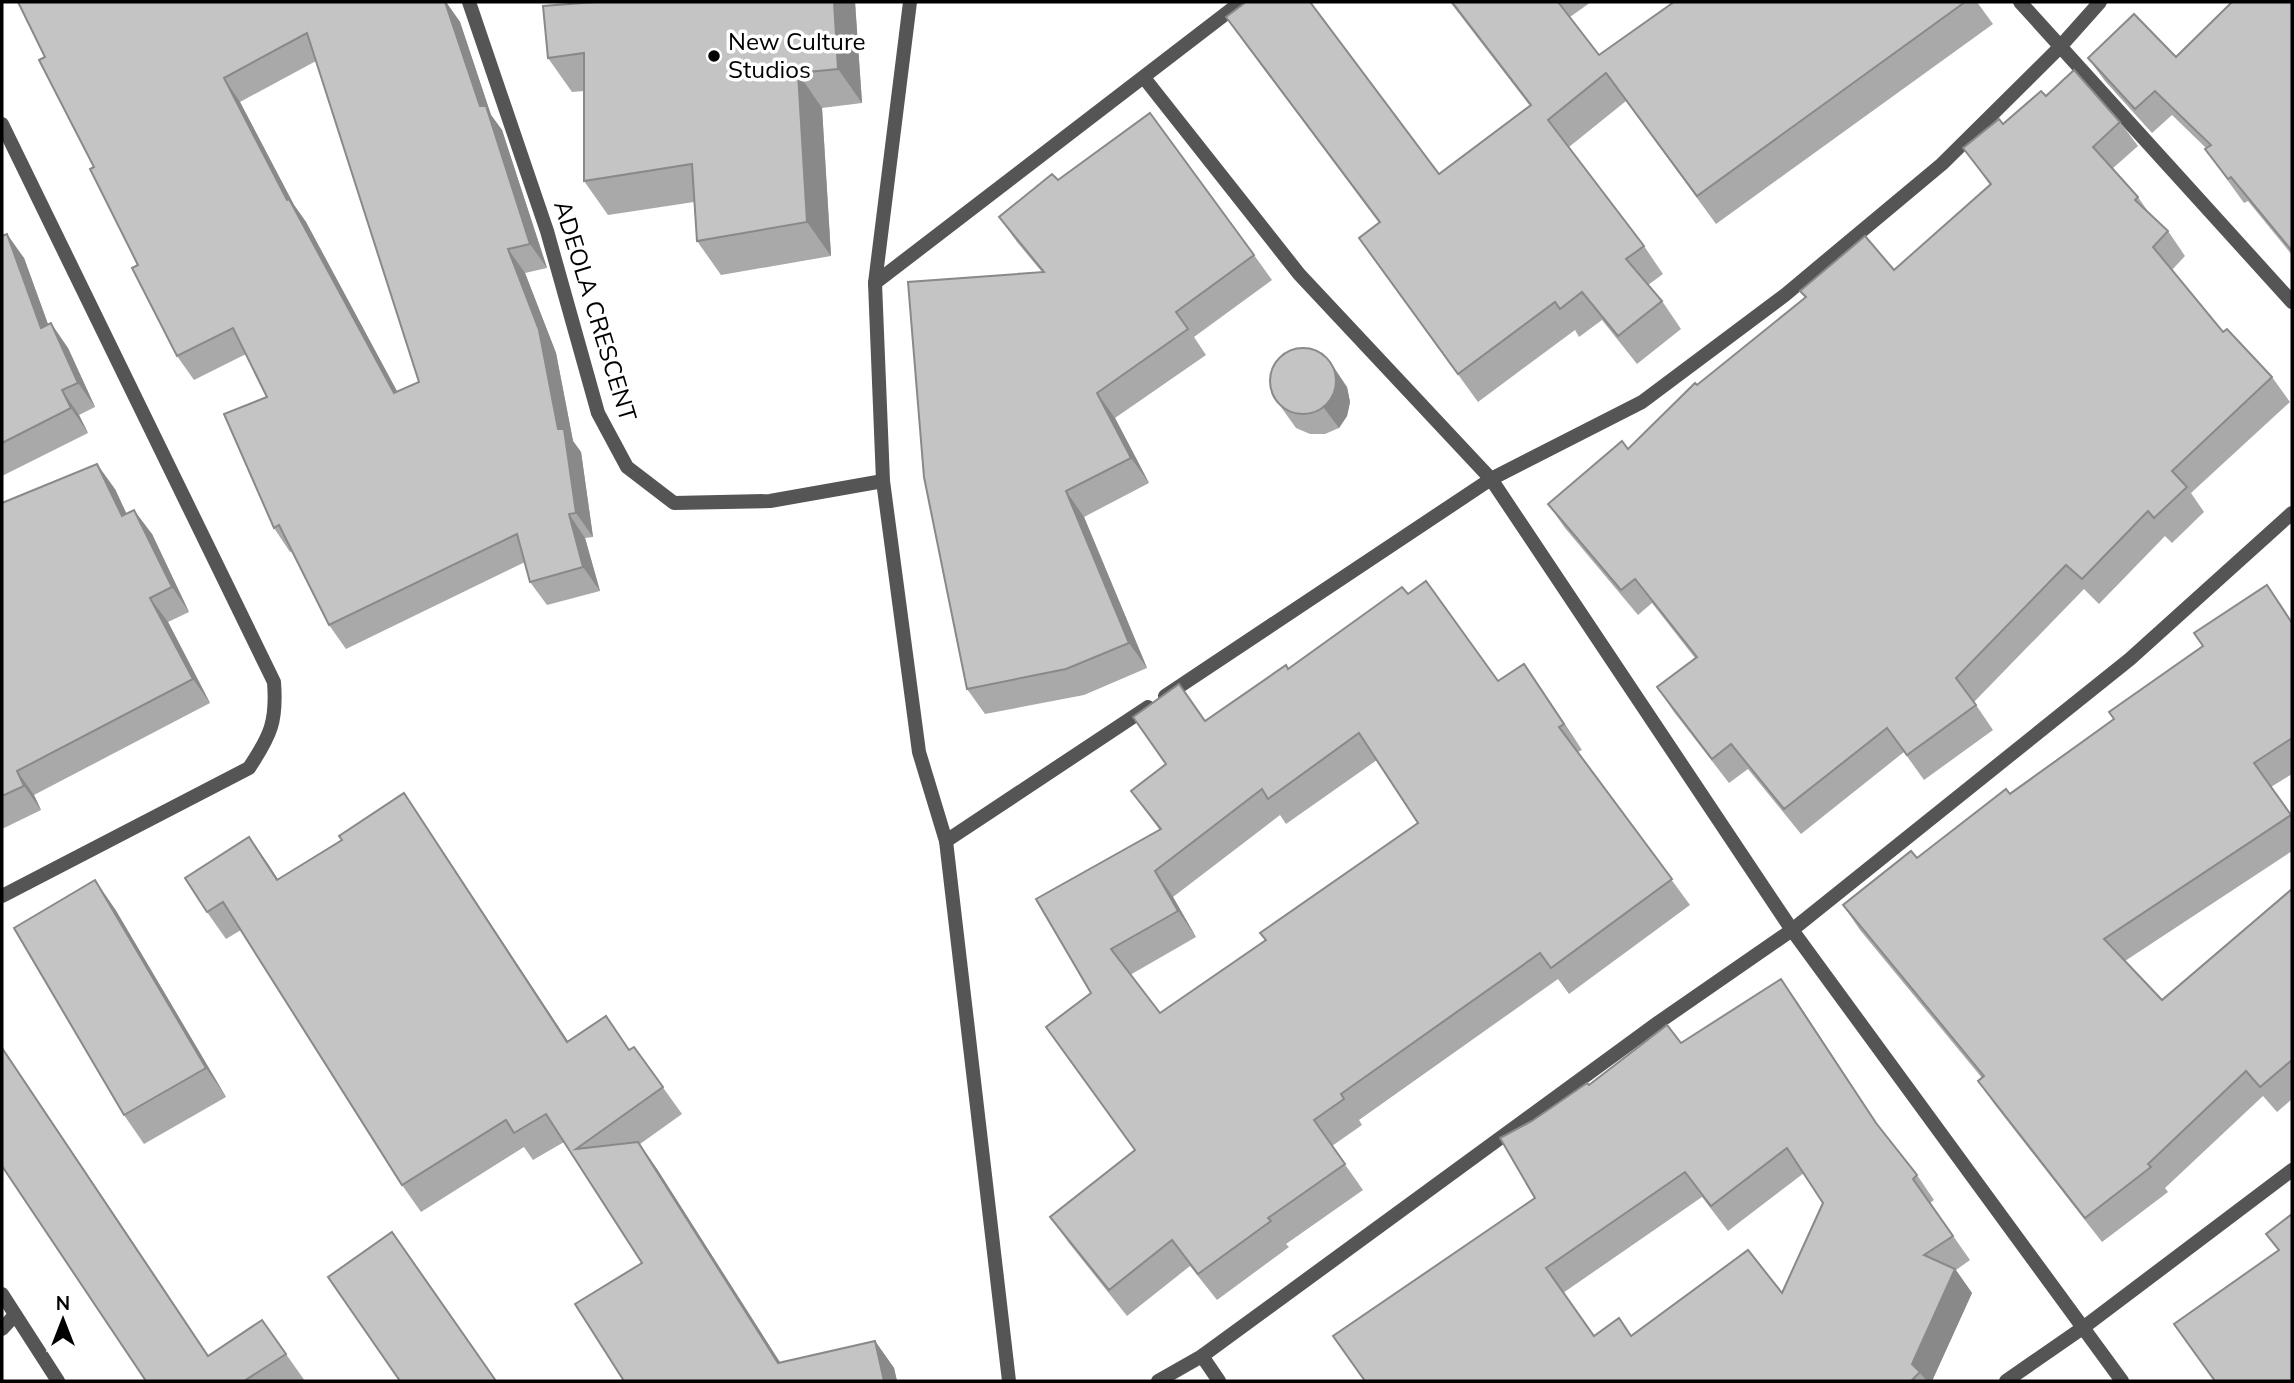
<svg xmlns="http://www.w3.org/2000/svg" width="2294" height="1383" viewBox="0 0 2294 1383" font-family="Mulish,sans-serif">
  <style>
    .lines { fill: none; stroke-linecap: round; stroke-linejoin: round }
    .service { stroke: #555; stroke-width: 14 }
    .minor { stroke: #555; stroke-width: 14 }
    .wall { fill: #a9a9a9; fill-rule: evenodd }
    .shaded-wall { fill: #898989 }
    .building { fill: #c4c4c4; stroke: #898989; stroke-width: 2; fill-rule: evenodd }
    .poi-dot { fill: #000; stroke: #fff; stroke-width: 2.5 }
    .labels { text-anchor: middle; stroke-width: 7; stroke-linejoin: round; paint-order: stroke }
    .poi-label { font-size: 24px; fill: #000; stroke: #fff; text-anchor: start }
    .street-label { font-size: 24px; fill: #000; stroke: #fff }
  </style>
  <rect width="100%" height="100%" fill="#fff"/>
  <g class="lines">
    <g class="service">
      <path d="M2,1294l56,87"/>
      <path d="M2,1329l13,-14"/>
    </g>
    <g class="minor">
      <path d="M469,2l78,229 51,182 29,54 47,36 96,-2 113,-20"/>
      <path d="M910,2l-35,281 8,198 36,271 27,89 63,540"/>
      <path d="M2020,2l272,300"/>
      <path d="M1145,79l154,195 192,205 301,451 330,451"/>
      <path d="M2,124l272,558c3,39 -3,53 -25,86l-247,128"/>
      <path d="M875,283l366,-281"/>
      <path d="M1165,696l326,-217 151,-77 143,-107 157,-131 117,-116 41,-46"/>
      <path d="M946,841l202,-134"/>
      <path d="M1202,1356l17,25"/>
      <path d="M1158,1381l44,-25 457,-334 133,-92 338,-271 162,-146"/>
      <path d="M2006,1381l78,-54 208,-157"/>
    </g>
  </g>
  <g class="wall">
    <path d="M18,2h428l14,20 31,93 11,15 45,138 -22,5 31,80 17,88 8,11 12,85 -8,1 15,53 -53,14 -17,-23 -5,-20 -179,87 -17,-24 -37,-74 -2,1 -16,-24 -7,-131 -21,-43 -52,26 -17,-24 -132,-299zM316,61l103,321 -22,10 -91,-170 -12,-17 -54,-103z"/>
    <path d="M596,2h259l7,101 -40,5 9,148 -110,19 -24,-34 -3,-39 -86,13 -24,-34v-90l-12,1 -24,-34z"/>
    <path d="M1450,2h141l-21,15 29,38 75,-53h303l16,22 -277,200 -90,-123 -57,46 75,99 19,28 -15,11 14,16 19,28 -44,35 -35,-44 -23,17 -4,-7 -97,72 -119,-164 20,-15 -133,-178 -20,-28 213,157 91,-68z"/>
    <path d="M2292,2v253l-44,-54 -4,2 -39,-54 1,-1 -34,-33 -20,18 -47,-52 -17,-23 88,-1z"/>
    <path d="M2046,96l74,26 18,24 -26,23 26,28 11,16 19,18 17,25 -13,14 51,62 49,45 18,25 -99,91 13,19 -32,31 -7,-7 -66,68 -15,-15 -110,113 19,28 -69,50 -20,-28 -103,82 -53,-65 -19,14 -55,-71 -17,-25 38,-29 -43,-55 -14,12 -73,-87 -17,-24 80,-55 69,-64 108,-87 -5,-7 94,-21 96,-85 -27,-37 40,-24z"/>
    <path d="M1058,180l196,75 18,25 -78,57 12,18 -91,63 34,65 -65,34 63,151 -63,27 -99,19 -18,-25 75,-417 -25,-30 -18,-25z"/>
    <path d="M2,236l22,22 24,66 20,24 27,59 -16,8 9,18 -86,43z"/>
    <path d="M1347,387l3,15 -3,14 -8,12 -14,6h-15l-14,-6 -23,-32z"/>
    <path d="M115,489l11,25 26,20 37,78 -21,10 42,81 -176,92 7,15 -39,19v-326z"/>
    <path d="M2267,585l25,37v152l-21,13 21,30v34l-167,110 37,39 130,-111v210l-15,13 -14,-16 -98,92 3,4 -66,50 -107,-137 -17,-24 4,-3 -122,-148 -17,-25 74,-47 197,-139 89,-73z"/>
    <path d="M1408,594l90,87 44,9 40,60 -4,2 112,153 -121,89 -11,-15 -199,141 3,5 -30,21 31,44 -77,54 3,3 -72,53 -27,-34 -63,50 -58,-73 -19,-26 85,-66 -44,-158 68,-164 -28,-38 157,-122zM1377,760l41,63 -152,117 -106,73 -30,-38 66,-38 -23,-40 107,-82 6,9z"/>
    <path d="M404,793l164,248 62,8 4,-2 48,67 -42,30 17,25 123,194 95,-22 19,27 3,13h-273l18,-118 -78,-121 -31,18 -9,-13 -103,65 -19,-27 -161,-255 -15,9 -19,-27 61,-48 10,16 64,-40z"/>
    <path d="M115,909l111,188 -82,47 -20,-29z"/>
    <path d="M1781,979l101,152 35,44 17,25 -4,3 40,57 -14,10 16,23 -40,88h-567l170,-183 -3,-77 57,-36 92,-42zM1804,1173l19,30 -41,90 -151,43h-37l-31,-43 139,-96 26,34z"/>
    <path d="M262,1320l43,61h-159l63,-25z"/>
  </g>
  <g class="shaded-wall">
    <path d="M445,2h1l14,20 31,93 11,15 45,138 -17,-24 -50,-138z"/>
    <path d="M834,2h21l7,101 -24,-34z"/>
    <path d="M798,73l24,35 9,148 -24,-34z"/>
    <path d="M224,78l16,24 54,103 12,17 105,195 -17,-24 -107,-193z"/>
    <path d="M7,234l17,24 34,94 -17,-24z"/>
    <path d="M508,249l17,24 31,80 17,88 8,11 12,85 -17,-24z"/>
    <path d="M51,323l17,25 27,59 -17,-24z"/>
    <path d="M1333,366l14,21 3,15 -3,14 -8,12 -15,-20z"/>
    <path d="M62,390l17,25 9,18 -17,-25z"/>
    <path d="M1097,393l18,25 34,65 -18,-25z"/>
    <path d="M97,464l18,25 24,51 -17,-24z"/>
    <path d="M1066,491l18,26 63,151 -18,-25z"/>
    <path d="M134,510l18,24 37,78 -17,-25z"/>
    <path d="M569,514l16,24 15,53 -17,-24z"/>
    <path d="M150,598l18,24 42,81 -17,-24z"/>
    <path d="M1524,664l18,26 40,60 -18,-26z"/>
    <path d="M17,771l17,24 7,15 -17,-24z"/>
    <path d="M404,793l18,27 164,249 -19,-27z"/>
    <path d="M249,837l19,27 28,43 -19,-27z"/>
    <path d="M1155,871l18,26 23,40 -18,-26z"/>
    <path d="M95,880l20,29 111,188 -20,-29z"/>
    <path d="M1781,979l17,24 95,145 -17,-25z"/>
    <path d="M2,1047l224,334 -224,-333z"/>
    <path d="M638,1142l19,27 135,212 -14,-18z"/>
    <path d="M1955,1269l17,24 -40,88h-5l-15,-17z"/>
    <path d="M875,1341l19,27 3,13h-13z"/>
  </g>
  <g class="building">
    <path d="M18,2h427l35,104h6l44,138 -22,5 31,81 19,99h6l12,84 -7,1 14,53 -53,15 -13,-48 -188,91 -50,-100 -5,3 -50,-114 43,-17 -34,-69 -56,28 -45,-88 6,-3 -48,-96 4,-2 -55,-107 6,-3zM307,33l112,349 -25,11 -105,-194 -2,1 -63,-122z"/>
    <path d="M596,2h238l4,67 -40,4 9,149 -110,19 -5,-77 -108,17v-128l-36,5 -5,-52z"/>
    <path d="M1246,2h64l129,172 92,-69 -79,-103h106l41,53 75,-53h291l-268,194 -91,-123 -58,47 96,126 -18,13 36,42 -44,35 -36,-44 -22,17 -5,-7 -97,72 -99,-136 21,-16 -154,-205z"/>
    <path d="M2232,2h60v249l-61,-74 -3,2 -23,-30 6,-4 -56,-54 -20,18 -47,-51 46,-44 42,43z"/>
    <path d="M2074,70l46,52 -27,25 45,50 -3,3 33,31 -15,16 70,85 4,-3 45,48 -100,94 15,16 -33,31 -6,-7 -66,68 -16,-14 -110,113 20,27 -69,50 -20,-27 -103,81 -53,-65 -19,15 -55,-72 40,-30 -62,-78 -14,11 -73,-86 74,-63 6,8 67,-66 2,2 109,-88 -6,-6 65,-55 29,34 97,-86 -28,-36 36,-29 4,5 38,-33 5,5z"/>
    <path d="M1150,113l104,142 -78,57 12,17 -91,64 34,65 -65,33 63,152 -63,26 -99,20 -43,-212 -16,-195 136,-10 -45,-55 53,-43 6,6z"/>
    <path d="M7,234l34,94 10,-5 27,60 -16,7 9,18 -69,35v-207z"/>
    <circle cx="1303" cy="381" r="33"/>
    <path d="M97,464l25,52 12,-6 38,77 -22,11 43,81 -176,92 7,15 -22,10v-293z"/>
    <path d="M1426,581l72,100 26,-17 40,60 -5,3 113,152 -121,89 -11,-15 -199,141 3,5 -30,21 31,44 -77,54 3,3 -73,53 -26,-34 -63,50 -59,-73 85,-67 -89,-123 45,-34 -55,-94 125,-70 -30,-38 35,-27 -33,-47 46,-33 26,37 81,-56 2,4 114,-82 6,7zM1359,733l59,90 -158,110 6,7 -106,73 -49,-64 67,-38 -23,-40 107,-82 6,10z"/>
    <path d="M2267,585l25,38v115l-38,25 37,52 -187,124 58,61 130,-111v171l-32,27 -14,-16 -98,93 3,3 -66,51 -107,-137 6,-5 -141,-171 68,-54 6,7 89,-69 4,5 104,-75 -5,-7 94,-66 -9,-13z"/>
    <path d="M404,793l163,249 39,-26 23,34 5,-3 29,40 -87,62 62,-7 140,221 97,-22 9,40h-260l-49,-77 67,-41 -96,-149 -32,19 -8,-13 -104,65 -179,-283 -16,10 -22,-34 64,-41 28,43 65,-40 -3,-4z"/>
    <path d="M95,880l111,188 -82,47 -110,-187z"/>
    <path d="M1781,979l95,144 41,52 -4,4 40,57 -29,19 31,14 -43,95 8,8 -9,9h-546l-32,-45 202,-138 -35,-60 32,-17 55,-38 2,2 78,-60 14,18zM1787,1148l36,55 -41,90 -34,-43 -117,86 -12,-18 -25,18 -48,-68 139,-96 26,34z"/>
    <path d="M2,1048l206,308 54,-36 24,34 -42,27h-98l-144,-215z"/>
    <path d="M2292,1214v167h-77l-41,-57 105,-74 -13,-16z"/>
    <path d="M392,1232l104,149h-96l-72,-104z"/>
  </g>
  <circle class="poi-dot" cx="714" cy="56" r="7"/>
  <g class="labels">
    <g class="poi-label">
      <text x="728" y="50">New Culture<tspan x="728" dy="28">Studios</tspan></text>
    </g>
    <g class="street-label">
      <text transform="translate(595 311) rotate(73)" y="8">ADEOLA CRESCENT</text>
    </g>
  </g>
  <rect width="2294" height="1383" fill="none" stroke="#000000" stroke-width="7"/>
  <g transform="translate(63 1320)" stroke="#ffffff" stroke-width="5" paint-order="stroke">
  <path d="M0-5L12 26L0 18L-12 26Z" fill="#000000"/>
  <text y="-10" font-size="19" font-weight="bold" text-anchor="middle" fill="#000000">N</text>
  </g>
</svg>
